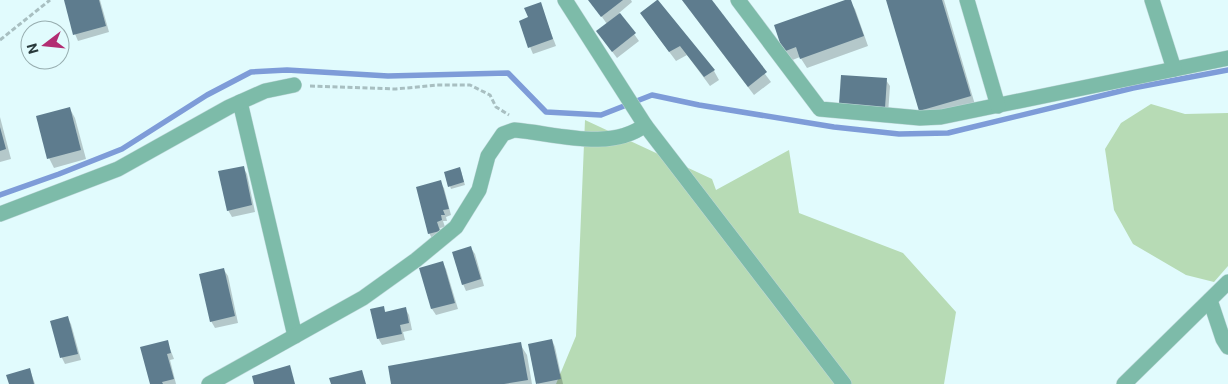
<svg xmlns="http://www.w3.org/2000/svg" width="1228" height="384" viewBox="0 0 1228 384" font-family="Roboto,sans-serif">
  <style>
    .green { fill: #b7dbb5 }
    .shadow { fill: #0003 }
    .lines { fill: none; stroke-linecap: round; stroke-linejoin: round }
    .stream { stroke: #7e9cd8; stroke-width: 5.5 }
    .building { fill: #5e7c8e }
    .minor-casing { stroke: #c0d8da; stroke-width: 16 }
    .path { stroke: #a8bfc1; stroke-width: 3; stroke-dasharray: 5 2.5; stroke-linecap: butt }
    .minor { stroke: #7dbba9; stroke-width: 15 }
  </style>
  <rect width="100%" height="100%" fill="#e1fbfd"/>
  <g class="green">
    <path d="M1151,104l34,10 43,-1v153l-14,16 -28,-7 -53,-31 -19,-34 -9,-61 16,-26z"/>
    <path d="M585,120l127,59 4,11 73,-40 10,63 104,40 53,59 -12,72h-388l20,-48z"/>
  </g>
  <g class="shadow">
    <path d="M69,0h31l9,32 -31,9 -3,-7z"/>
    <path d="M590,0h41l1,2 -13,11 20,28 -22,17 -15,-20 5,-14z"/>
    <path d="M682,0h28l61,82 -17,13z"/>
    <path d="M849,0l6,9 13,37 -61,22 -7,-11 -10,4 -6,-10z"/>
    <path d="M888,0h56l32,108 -55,3z"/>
    <path d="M657,1l57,70 5,9 -9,6 -23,-31 -11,6 -29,-39z"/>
    <path d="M540,4l16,42 -23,8 -3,-7 -1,-29z"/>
    <path d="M886,80l4,6 -2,28 -44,-3z"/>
    <path d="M70,109l5,9 11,41 -32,9 -5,-10z"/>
    <path d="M0,117l11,42 -11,3z"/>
    <path d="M243,167l4,7 8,38 -23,5 -4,-7z"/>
    <path d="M461,171l4,14 -14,4 -1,-3z"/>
    <path d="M440,182l4,6 7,27 -5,2 1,4h-4l2,6 -5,1 3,9 -10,3 -4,-7z"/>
    <path d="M471,248l4,6 9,32 -18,5 -3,-7z"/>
    <path d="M443,263l3,6 12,40 -22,6 -4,-6 -11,-40z"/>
    <path d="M224,270l4,6 10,47 -23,5 -4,-7z"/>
    <path d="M383,307l3,6 19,-5 4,7 3,15 -9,2 2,8 -23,5 -4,-7z"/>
    <path d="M67,317l4,7 10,36 -16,4 -3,-6 -11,-37z"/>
    <path d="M552,340l3,7 8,37h-25l-8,-39z"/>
    <path d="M167,341l7,18 -4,1 6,24h-25z"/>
    <path d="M520,344l7,11 5,29h-139z"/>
    <path d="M30,370l5,14h-25z"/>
  </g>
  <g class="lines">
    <path class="stream" d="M0,195l59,-21 63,-25 85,-54 44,-23 36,-2 101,6 120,-3 38,39 55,3 51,-20 47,10 135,22 65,7 49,-1 185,-45 95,-18"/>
  </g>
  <g class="building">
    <path d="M64,0h35l7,26 -33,9z"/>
    <path d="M588,0h35l-22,17z"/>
    <path d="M657,0h1l57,70 -11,7 -24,-31 -11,6 -29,-39z"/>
    <path d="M682,0h30l55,72 -19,15z"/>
    <path d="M845,0h6l13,36 -64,23 -4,-12 -13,5 -9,-27z"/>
    <path d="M886,0h56l29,96 -52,15z"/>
    <path d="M541,2l12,37 -25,9 -9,-27 9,-4 -4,-9z"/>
    <path d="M620,13l16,20 -24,19 -16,-21z"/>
    <path d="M841,75l46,3 -2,30 -46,-4z"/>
    <path d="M70,107l11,43 -34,9 -11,-43z"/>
    <path d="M0,127l6,22 -6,2z"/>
    <path d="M244,166l8,39 -25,6 -9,-40z"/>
    <path d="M460,167l4,15 -16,5 -4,-15z"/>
    <path d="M441,180l8,29 -6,1 2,5h-4l1,5 -5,2 3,9 -12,3 -12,-47z"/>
    <path d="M471,246l10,33 -19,6 -10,-33z"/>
    <path d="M443,261l12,42 -24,6 -12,-41z"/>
    <path d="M224,268l11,48 -25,6 -11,-48z"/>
    <path d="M384,306l1,6 21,-5 3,16 -9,2 2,9 -25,5 -7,-30z"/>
    <path d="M68,316l10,38 -18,4 -10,-37z"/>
    <path d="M552,339l9,40 -25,5 -8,-40z"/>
    <path d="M168,340l3,13 -4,1 7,25 -12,3 1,2h-13l-10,-37z"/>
    <path d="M521,342l7,38 -24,4h-113l-3,-18z"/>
    <path d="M290,365l5,19h-41l-2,-8z"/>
    <path d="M30,368l4,16h-25l-3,-9z"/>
    <path d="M362,370l4,14h-35l-2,-6z"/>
  </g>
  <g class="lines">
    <g class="minor-casing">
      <g id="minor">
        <path d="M565,0l80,125 199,259"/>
        <path d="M738,0l82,109 100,9 21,-1 287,-59"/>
        <path d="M967,0l31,106"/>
        <path d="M1152,0l22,69"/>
        <path d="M240,102l55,234"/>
        <path d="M0,214l118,-45 111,-62 36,-16 29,-6"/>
        <path d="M1210,300l13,39 5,8"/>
        <path d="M209,384l154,-86 53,-38 40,-33 23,-37 9,-34 15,-22 11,-4c40,3 96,22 131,-5"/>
        <path d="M1124,384l104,-102"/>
      </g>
    </g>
    <g class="path">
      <path d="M0,40l50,-40"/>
      <path d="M310,86l86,3 41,-4h33l20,10 6,12 13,8"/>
    </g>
    <use href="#minor" class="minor"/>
  </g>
  <g transform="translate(45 45) rotate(254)"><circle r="24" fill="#e1fbfd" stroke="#97adaf"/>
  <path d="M0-4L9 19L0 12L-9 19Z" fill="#b22d72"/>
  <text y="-8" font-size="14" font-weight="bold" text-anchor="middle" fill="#28393b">N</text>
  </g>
</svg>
